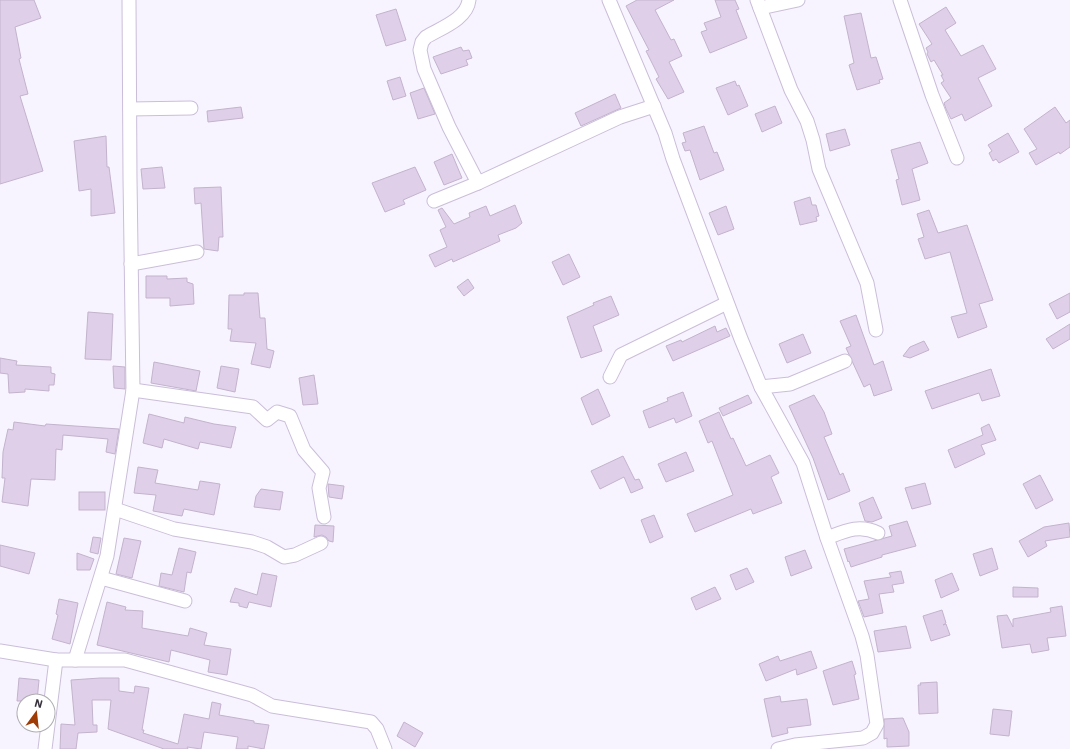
<svg xmlns="http://www.w3.org/2000/svg" width="1070" height="749" viewBox="0 0 1070 749" font-family="'IBM Plex Sans',sans-serif">
  <style>
    .building { fill: #dfcfe9; stroke: #c3b3cd }
    .lines { fill: none; stroke-linecap: round; stroke-linejoin: round }
    .minor-casing { stroke: #cabed9; stroke-width: 15 }
    .minor { stroke: #fff; stroke-width: 13 }
  </style>
  <rect width="100%" height="100%" fill="#f8f4ff"/>
  <g class="building">
    <path d="M0,0h34l7,18 -26,9 6,31 -2,1 9,35 -8,2 23,75 -43,13z"/>
    <path d="M637,0h37l-19,10 16,30 3,-1 8,17 -13,6 15,30 -16,7 -12,-20 3,-2 -13,-26 3,-1 -23,-44z"/>
    <path d="M715,0h20l4,9 -3,1 11,28 -37,15 -9,-21 6,-2 -3,-7 17,-6z"/>
    <path d="M946,7l10,16 -11,7 16,26 22,-11 13,24 -18,9 14,28 -27,15 -3,-7 -11,5 -5,-10 -2,-6 7,-5 -10,-15 3,-2 -3,-6h2l-9,-15 -3,2 -4,-8 1,-2 -2,-4 6,-4 -13,-20z"/>
    <path d="M396,9l10,31 -20,6 -10,-31z"/>
    <path d="M861,13l10,45 5,-1 7,22 -4,1 1,3 -23,7 -8,-25 5,-2 -10,-47z"/>
    <path d="M461,47l2,4 6,-1 3,8 -6,2 2,5 -27,9 -8,-17z"/>
    <path d="M400,77l6,19 -13,4 -6,-19z"/>
    <path d="M735,81l2,5 2,-1 9,21 -20,9 -12,-27z"/>
    <path d="M424,88l11,26 -17,5 -8,-26z"/>
    <path d="M615,94l6,14 -40,18 -6,-13z"/>
    <path d="M775,106l7,17 -20,9 -7,-18z"/>
    <path d="M241,107l2,11 -35,4 -1,-11z"/>
    <path d="M1055,107l11,16 4,-3v27l-10,7 -1,-2 -23,13 -7,-12 8,-4 -13,-20z"/>
    <path d="M704,126l10,27 3,-1 7,18 -24,10 -10,-30 -5,1 -3,-8 4,-1 -3,-9z"/>
    <path d="M845,129l5,16 -20,6 -4,-17z"/>
    <path d="M1008,133l11,19 -20,11 -3,-4 -3,2 -4,-8 3,-2 -4,-6z"/>
    <path d="M106,136l1,31h2l6,46 -24,3v-27l-12,2 -5,-50z"/>
    <path d="M920,142l8,21 -16,6 8,31 -18,5 -6,-25 3,-1 -8,-29z"/>
    <path d="M452,154l10,24 -18,7 -10,-23z"/>
    <path d="M162,167l3,21 -22,1 -2,-20z"/>
    <path d="M415,167l11,23 -23,10 2,4 -20,8 -13,-29z"/>
    <path d="M221,187l2,50h-4l-1,14 -14,-2 -3,-46 -6,1 -1,-16z"/>
    <path d="M810,197l2,8h4l3,11 -3,1 1,4 -17,4 -6,-23z"/>
    <path d="M515,205l7,18 -6,5 -18,7 2,6 -47,21 -1,-3 -17,8 -6,-12 18,-8 -7,-17 6,-3 -8,-17 4,-2 12,16 16,-7 -1,-4 17,-7 4,10z"/>
    <path d="M726,206l8,23 -16,6 -9,-22z"/>
    <path d="M929,210l9,23 29,-8 26,75 -14,4 8,23 -29,11 -7,-21 16,-4 -17,-61 -25,7 -7,-20 6,-2 -7,-23z"/>
    <path d="M569,254l11,23 -17,8 -11,-23z"/>
    <path d="M146,276h21v3l20,-1v4l6,2 1,20 -24,2v-8h-24z"/>
    <path d="M468,279l6,9 -10,8 -7,-9z"/>
    <path d="M244,293h14l2,25h5l2,31 7,2 -4,17 -19,-4 5,-21 -26,-2 2,-12h-4l1,-34h15z"/>
    <path d="M1070,293v19l-13,7 -8,-15z"/>
    <path d="M611,296l8,19 -26,11 9,25 -21,7 -14,-41 27,-12 -1,-2z"/>
    <path d="M88,312l25,2 -2,46 -26,-1z"/>
    <path d="M856,315l18,50 9,-4 9,29 -18,6 -4,-12 -6,3 -18,-39 5,-2 -11,-25z"/>
    <path d="M1070,324v15l-17,10 -7,-10z"/>
    <path d="M715,326l2,6 9,-4 4,8 -57,25 -7,-15 15,-6 1,2z"/>
    <path d="M803,334l8,19 -24,10 -8,-19z"/>
    <path d="M924,341l5,9 -19,8 -7,-2 7,-9z"/>
    <path d="M0,358l17,3 -1,4 35,2v6l4,1 -1,11h-5v6l-24,-2v3l-16,1 -1,-19 -8,-1z"/>
    <path d="M154,362l46,9 -4,20 -45,-8z"/>
    <path d="M113,366l12,1v22l-11,-1z"/>
    <path d="M221,366l18,3 -4,23 -18,-4z"/>
    <path d="M991,369l9,27 -18,5 -3,-8 -47,16 -7,-18z"/>
    <path d="M314,375l4,29 -15,1 -4,-27z"/>
    <path d="M598,389l12,27 -18,9 -11,-27z"/>
    <path d="M683,392l9,24 -16,7 -2,-5 -25,10 -6,-17 25,-10 -1,-3z"/>
    <path d="M748,395l4,8 -29,13 -4,-8z"/>
    <path d="M814,395l10,17 8,22 -8,3 16,38 3,-2 7,18 -22,9 -15,-42 -24,-52z"/>
    <path d="M719,412l12,27 2,-1 13,28 24,-11 9,18 -8,4 11,26 -29,11 -2,-5 -56,23 -8,-18 46,-19 -21,-54 -4,2 -9,-22z"/>
    <path d="M149,414l35,9 1,-6 29,7 22,3 -5,21 -31,-6 -2,7 -34,-10 -2,9 -19,-5z"/>
    <path d="M14,422l31,4 1,-2 73,5 -4,25 -9,-2 2,-13 -45,-4 -1,15 -6,-1 -1,31 -24,-1 -3,27 -26,-4 3,-24h-3l1,-26 5,-23 5,1z"/>
    <path d="M989,424l7,16 -15,5 4,9 -30,14 -7,-18 35,-15 -2,-7z"/>
    <path d="M686,452l8,19 -28,11 -8,-18z"/>
    <path d="M623,456l12,24 4,-1 4,9 -12,5 -7,-16 -24,12 -9,-18z"/>
    <path d="M138,467l20,3 -3,13 43,7 2,-9 20,3 -6,31 -30,-6 -2,7 -29,-5 3,-16 -22,-2z"/>
    <path d="M1040,475l13,25 -17,9 -13,-25z"/>
    <path d="M925,483l6,21 -19,5 -7,-21z"/>
    <path d="M328,484l16,2 -2,13 -13,-2z"/>
    <path d="M261,489l22,3 -3,18 -26,-3 2,-11z"/>
    <rect x="79" y="492" width="26" height="18"/>
    <path d="M873,497l9,21 -10,4 -7,-1 -6,-18z"/>
    <path d="M654,515l9,22 -13,6 -9,-23z"/>
    <path d="M907,521l9,25 -34,9v2l-31,10 -2,-6 -1,1 -4,-13 48,-13 -3,-10z"/>
    <path d="M1069,523l1,14 -25,4 2,5 -19,11 -9,-16 25,-14z"/>
    <path d="M315,525l19,1 -1,16 -4,-1 -3,-4 -4,-2 -8,2z"/>
    <path d="M93,537l8,1 -3,16 -8,-2z"/>
    <path d="M124,538l17,3 -9,37 -16,-4z"/>
    <path d="M0,545l35,8 -6,21 -29,-8z"/>
    <path d="M179,548l17,4 -5,21 -4,-1 -3,20 -25,-6 2,-13 11,2z"/>
    <path d="M992,548l6,21 -18,7 -7,-22z"/>
    <path d="M805,550l7,18 -21,8 -6,-19z"/>
    <path d="M77,553l17,6 -4,11h-13z"/>
    <path d="M747,568l7,14 -18,8 -6,-15z"/>
    <path d="M901,571l3,12 -12,2 2,7 -15,2 4,19 -19,4 -6,-16 11,-2 -5,-18 27,-4 -2,-4z"/>
    <path d="M262,573l15,3 -6,31 -22,-5 -2,6 -8,-2v-3l-9,-1 5,-14 22,7z"/>
    <path d="M952,573l7,17 -18,8 -6,-18z"/>
    <path d="M715,587l6,12 -25,11 -5,-12z"/>
    <path d="M1013,587l25,1v9h-25z"/>
    <path d="M59,599l19,4 -8,41 -18,-5 6,-24 -2,-1z"/>
    <path d="M107,602l19,5 -1,3 18,1 -1,17 46,8 2,-8 17,5 -3,12 27,4 -4,26 -19,-3 2,-12 -39,-10 -2,12 -72,-17z"/>
    <path d="M1062,606l4,30 -19,2 2,12 -17,3 -2,-9 -28,4 -5,-32 10,-1 6,12v-8l38,-7 -1,-4z"/>
    <path d="M942,610l4,13 -3,2 3,-1 4,11 -19,6 -8,-25z"/>
    <path d="M906,626l5,22 -33,4 -4,-21z"/>
    <path d="M811,651l6,17 -20,7 -1,-6 -30,12 -7,-17 19,-8 2,5z"/>
    <path d="M852,661l4,13 -2,1 5,24 -26,6 -10,-34z"/>
    <path d="M19,678l20,2 -2,21h-20z"/>
    <path d="M100,678h19v13l15,2 1,-7 14,2 -7,42h2l-1,3 35,11 6,-30 25,5 3,-17 9,2 -2,11 35,6v2l15,2 -5,24 -16,-3v3h-12l2,-12 -34,-5 -3,17 -14,-2 1,2h-24l-56,-20 3,-29h-19l1,25h4v7l-19,1 -2,16h-16l1,-25 14,1 -4,-45z"/>
    <path d="M937,682l1,31 -19,1 -1,-29h3l-1,-2z"/>
    <path d="M780,696l1,6 26,-3 4,26 -24,3 1,5 -16,4 -8,-38z"/>
    <path d="M993,709l19,2 -3,25 -19,-2z"/>
    <path d="M903,718l6,14v14l-22,1v-9l-3,1v-20z"/>
    <path d="M404,722l19,11 -8,14 -18,-11z"/>
  </g>
  <g class="lines">
    <g class="minor-casing">
      <g id="minor">
        <path d="M469,0c-2,19 -28,28 -43,37l-4,5 -2,8 4,19 25,58 29,56"/>
        <path d="M609,0l56,133 8,26 68,180 20,48 42,76 24,75 35,98 5,19 10,69 -5,9 -9,5 -68,7 -17,4"/>
        <path d="M757,0l34,90 16,31 6,19 6,29 48,114 9,47"/>
        <path d="M900,0l32,95 25,63"/>
        <path d="M760,8l38,-8"/>
        <path d="M130,109l61,-1"/>
        <path d="M434,201l44,-18 142,-66 34,-11"/>
        <path d="M131,264l66,-12"/>
        <path d="M610,377l11,-22 106,-52"/>
        <path d="M761,387l29,-3 55,-23"/>
        <path d="M133,390l120,17 14,13 10,-8 13,4 14,34 19,22 -4,16 5,29"/>
        <path d="M115,509l59,20 78,13 15,5 17,10 11,-2 26,-12"/>
        <path d="M827,538c18,-7 32,-14 51,-5"/>
        <path d="M101,578l84,23"/>
        <path d="M0,651l56,9h19l32,-104 26,-166 -3,-212 -1,-178"/>
        <path d="M75,660h50l127,35 20,11 99,16 6,7 8,20"/>
        <path d="M45,749l11,-89"/>
      </g>
    </g>
    <use href="#minor" class="minor"/>
  </g>
  <g transform="translate(36 713) rotate(15)"><circle r="19" fill="#ffffff" stroke="#afadb1"/>
  <path d="M0-3L7 15L0 10L-7 15Z" fill="#9f3b05"/>
  <text y="-6" font-size="11" font-weight="bold" text-anchor="middle" fill="#37323d">N</text>
  </g>
</svg>
